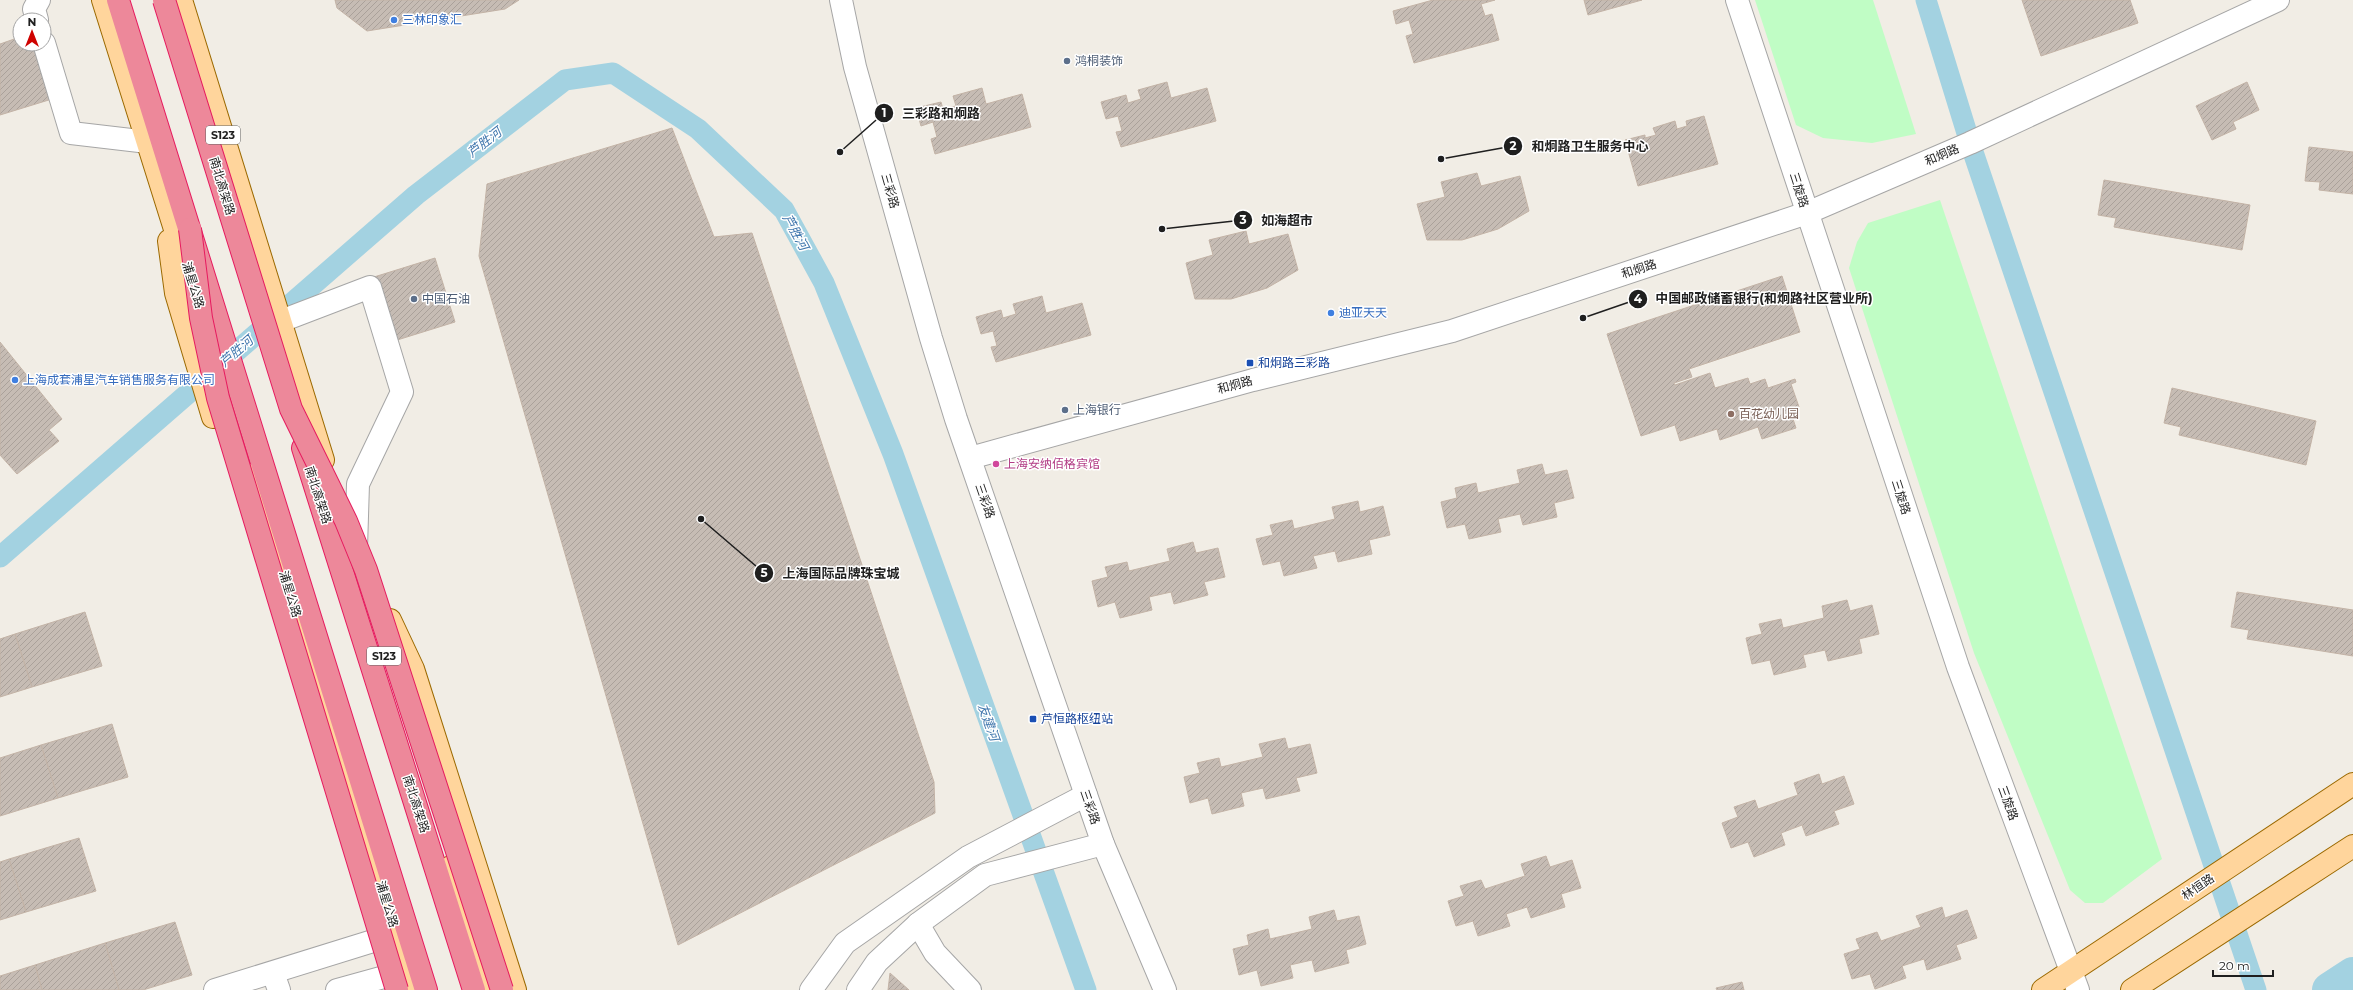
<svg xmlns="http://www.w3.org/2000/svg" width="2353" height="990" viewBox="0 0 2353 990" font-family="Montserrat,'Noto Sans SC',sans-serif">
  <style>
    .park { fill: #c0fdc5 }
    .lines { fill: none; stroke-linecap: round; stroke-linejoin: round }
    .canal { stroke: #a3d2e1; stroke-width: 21 }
    .river { stroke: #a3d2e1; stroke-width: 36 }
    .building { fill: url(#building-hatch); stroke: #c3b3a6 }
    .minor-casing { stroke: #a6a6a6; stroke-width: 24 }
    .major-casing { stroke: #9b6900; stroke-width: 24 }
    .highway-casing { stroke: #e61b5f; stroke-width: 24 }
    .minor { stroke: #fff; stroke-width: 22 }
    .major { stroke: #ffd59c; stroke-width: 22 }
    .highway { stroke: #ed889a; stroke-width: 22 }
    .highway-bridge-casing { stroke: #e61b5f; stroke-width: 24; stroke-linecap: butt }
    .highway-bridge { stroke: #ed889a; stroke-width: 22 }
    .shop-dot { fill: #3f7fe0; stroke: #fff; stroke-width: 1.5 }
    .service-dot { fill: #5c6f8a; stroke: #fff; stroke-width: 1.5 }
    .transit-dot { fill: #1a4fb4; stroke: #fff; stroke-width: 1.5 }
    .education-dot { fill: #8d6e63; stroke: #fff; stroke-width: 1.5 }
    .hotel-dot { fill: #d1479c; stroke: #fff; stroke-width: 1.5 }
    .labels { text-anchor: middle; stroke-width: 3; stroke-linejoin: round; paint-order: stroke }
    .shield { fill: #fff; stroke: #626262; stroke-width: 1 }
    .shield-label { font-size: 11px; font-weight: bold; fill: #1f1f1f }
    .shop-label { font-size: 12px; fill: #366cbe; stroke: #fff; text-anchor: start }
    .service-label { font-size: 12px; fill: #4e5e75; stroke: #fff; text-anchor: start }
    .street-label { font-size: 12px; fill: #1f1f1f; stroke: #fff }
    .transit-label { font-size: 12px; fill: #164399; stroke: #fff; text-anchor: start }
    .education-label { font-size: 12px; fill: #785e54; stroke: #fff; text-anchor: start }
    .hotel-label { font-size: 12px; fill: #b23c85; stroke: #fff; text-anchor: start }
    .water-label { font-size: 13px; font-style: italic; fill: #4278ae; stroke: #fff }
    .leader { fill: none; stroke: #1f1f1f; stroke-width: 1.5 }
    .callout-dot { fill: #1f1f1f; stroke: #fff; stroke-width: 1.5 }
    .mark-label { font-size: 12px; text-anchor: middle; font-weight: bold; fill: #fff }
    .callout-label { font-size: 13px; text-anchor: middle; font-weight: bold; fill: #1f1f1f; stroke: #fff; stroke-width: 3; stroke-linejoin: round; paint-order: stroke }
  </style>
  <defs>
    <pattern id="building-hatch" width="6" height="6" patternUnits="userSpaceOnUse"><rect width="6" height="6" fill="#c6bcb4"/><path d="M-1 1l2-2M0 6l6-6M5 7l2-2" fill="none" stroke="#aaa19a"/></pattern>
  </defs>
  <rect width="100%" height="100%" fill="#f1ede5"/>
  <g class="park">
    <path d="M1755,0h118l43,134 -44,9 -49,-5 -27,-13z"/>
    <path d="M1940,200l222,659 -59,44h-18l-15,-13 -96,-237 -125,-385 8,-26 11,-19z"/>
  </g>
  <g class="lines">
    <g class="canal">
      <path d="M1926,0l44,143 286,847"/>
      <path d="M0,557l416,-362 149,-115 48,-7 85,56 86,81 40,73 69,171 193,536"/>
    </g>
    <path class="river" d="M2330,990l23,-15"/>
  </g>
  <g class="building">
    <path d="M335,0h184l-14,9 -138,22 -30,-23z"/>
    <path d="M1433,0h62l-14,4 4,12 7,-2 7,26 -85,23 -8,-27 7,-2 -4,-14 -13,4 -3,-13z"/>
    <path d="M1584,0h58l-54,15z"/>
    <path d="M2022,0h108l8,23 -97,33z"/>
    <path d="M20,37v7h18l14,55 -52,16v-71z"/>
    <path d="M1167,82l4,16 36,-10 9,33 -95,26 -5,-15 6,-1 -4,-15 -12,3 -5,-17 25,-7 2,8 13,-4 -3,-9z"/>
    <path d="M2247,82l12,28 -26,12 3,7 -24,11 -16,-34z"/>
    <path d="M982,88l4,16 36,-10 9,33 -96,27 -4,-15 6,-2 -4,-15 -12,4 -5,-18 25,-6 2,7 13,-3 -3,-10z"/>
    <path d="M1704,116l14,48 -80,22 -13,-46 20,-5v3l11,-3 -3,-7 22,-7 2,8 10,-3 -1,-5z"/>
    <path d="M672,128l42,109 38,-4 182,549 1,31 -257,132 -199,-689 8,-72z"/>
    <path d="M2309,147l44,5v42l-34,-4 1,-8 -15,-1z"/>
    <path d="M1477,173l4,13 39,-10 9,35 -31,18 -36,11h-35l-10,-36 28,-7 -4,-15z"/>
    <path d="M2104,180l146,25 -8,45 -128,-23 2,-9 -18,-3z"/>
    <path d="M1246,231l3,13 39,-10 10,36 -31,18 -36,11h-36l-9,-36 27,-8 -4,-15z"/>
    <path d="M435,258l20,64 -61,19 -20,-64z"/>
    <path d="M1782,276l18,56 -111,37 3,8 -18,6 1,2 35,-12 5,15 33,-10 2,6 15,-5 3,9 27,-9 1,3 -5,2 8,23 -9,3 6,18 -34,11 -4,-12 -38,13 -3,-11 -37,12 -5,-16 -34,11 -34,-102z"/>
    <path d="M1042,296l4,17 36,-10 9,32 -95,27 -5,-15 6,-1 -4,-15 -12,3 -5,-17 25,-7 2,8 13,-4 -3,-10z"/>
    <path d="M0,342l62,77 -13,11 10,11 -42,33 -17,-19z"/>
    <path d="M2172,388l144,33 -10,44 -127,-30 2,-8 -17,-4z"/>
    <path d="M1542,464l3,11 22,-5 7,28 -20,5 3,14 -34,8 -3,-11 -22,5 3,13 -32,7 -4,-15 -18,4 -6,-26 16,-4 -2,-10 21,-5 2,10 42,-10 -3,-13z"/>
    <path d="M1358,501l2,11 23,-6 7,29 -21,5 3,14 -34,8 -3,-11 -22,5 4,12 -33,8 -4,-15 -17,4 -7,-26 17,-4 -3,-10 22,-5 2,9 41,-10 -3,-12z"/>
    <path d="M1193,542l3,11 22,-5 7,29 -21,5 4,13 -34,9 -3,-12 -22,5 3,13 -32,8 -5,-16 -17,5 -6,-26 16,-4 -3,-10 22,-5 2,9 41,-10 -3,-12z"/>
    <path d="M2237,592l116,18v46l-106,-17 2,-9 -18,-3z"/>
    <path d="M1847,600l3,11 22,-6 7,29 -20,5 3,14 -34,8 -3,-11 -22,5 3,12 -32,8 -4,-15 -18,4 -6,-26 16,-4 -3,-10 22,-5 2,9 41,-10 -2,-12z"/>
    <path d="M85,612l17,54 -70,21 -17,-53z"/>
    <path d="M15,634l17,53 -32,10v-58z"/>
    <path d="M112,724l16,53 -70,21 -17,-53z"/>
    <path d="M1285,738l3,11 22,-5 7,29 -21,5 4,13 -34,8 -3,-11 -22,5 3,13 -32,8 -4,-16 -18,5 -6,-26 16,-4 -3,-10 22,-5 2,9 42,-10 -4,-13z"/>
    <path d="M41,745l17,53 -58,18v-58z"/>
    <path d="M1819,774l3,10 22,-8 10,28 -20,7 5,13 -33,12 -4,-11 -21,8 4,12 -31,12 -6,-15 -17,6 -9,-25 16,-6 -4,-10 21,-7 3,9 40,-14 -4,-12z"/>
    <path d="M79,838l17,53 -70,21 -17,-53z"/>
    <path d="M1546,856l4,11 22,-7 9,28 -20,6 4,13 -34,11 -4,-11 -21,7 4,12 -32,10 -5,-15 -17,5 -8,-25 16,-5 -4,-10 21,-6 4,9 40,-13 -4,-12z"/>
    <path d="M9,859l17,53 -26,8v-58z"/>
    <path d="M1942,907l3,11 22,-8 10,28 -21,7 5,14 -34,11 -3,-11 -22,7 4,12 -31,11 -5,-15 -18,5 -8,-25 16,-5 -4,-10 21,-7 4,9 40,-14 -5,-11z"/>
    <path d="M1334,910l3,11 22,-5 7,28 -20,6 3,13 -34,9 -3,-12 -22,5 3,13 -32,8 -4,-16 -18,5 -6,-26 16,-4 -2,-10 21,-6 2,10 42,-10 -3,-12z"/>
    <path d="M175,922l17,53 -49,15h-24l-14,-47z"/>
    <path d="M105,943l14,47h-77l-7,-25z"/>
    <path d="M35,965l7,25h-42v-14z"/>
    <path d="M890,973l19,17h-21z"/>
    <path d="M1742,982l2,8h-27l-1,-2z"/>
  </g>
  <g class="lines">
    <g class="minor-casing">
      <g id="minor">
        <path d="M841,0l14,67 76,271 25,81 147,425 62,146"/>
        <path d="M1737,0l221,667 120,323"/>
        <path d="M37,20l-3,-11 5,-9"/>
        <path d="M44,43l27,90 77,9"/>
        <path d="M281,321l89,-34 32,105 -44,92 -2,64"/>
        <path d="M970,458l283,-78 199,-49 355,-118 163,-70 308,-143"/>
        <path d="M918,924l17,29 35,37"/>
        <path d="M273,973l6,17"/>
        <path d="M215,990l158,-49"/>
        <path d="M337,990l47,-13"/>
        <path d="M811,990l34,-47 123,-86 118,-62"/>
        <path d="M858,990l19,-28 41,-38 67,-49 118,-31"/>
      </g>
    </g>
    <g class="major-casing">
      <g id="major">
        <path d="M103,0l87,277"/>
        <path d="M181,0l142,460"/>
        <path d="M169,241l7,52 37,124"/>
        <path d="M253,475l159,515"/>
        <path d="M390,620l23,49 102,321"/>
        <path d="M451,867l39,123"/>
        <path d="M2043,990l310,-206"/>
        <path d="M2132,990l221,-144"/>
      </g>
    </g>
    <g class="highway-casing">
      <g id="highway">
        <path d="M118,0l308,990"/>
        <path d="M303,448l171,542"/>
      </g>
    </g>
    <use href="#minor" class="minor"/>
    <use href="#major" class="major"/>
    <use href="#highway" class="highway"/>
    <g class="highway-bridge-casing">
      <g id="highway-bridge">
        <path d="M164,0l127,409 55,112 20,49 136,420"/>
        <path d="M190,229l11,89 17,80 179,592"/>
      </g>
    </g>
    <use href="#highway-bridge" class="highway-bridge"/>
  </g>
  <g class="shop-dot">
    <circle cx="394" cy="20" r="4"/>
    <circle cx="1331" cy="313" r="4"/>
    <circle cx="15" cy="380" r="4"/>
  </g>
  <g class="service-dot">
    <circle cx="1067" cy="61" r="4"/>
    <circle cx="414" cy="299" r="4"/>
    <circle cx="1065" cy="410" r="4"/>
  </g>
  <g class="transit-dot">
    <rect x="1246" y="359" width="8" height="8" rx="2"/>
    <rect x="1029" y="715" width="8" height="8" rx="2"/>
  </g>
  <circle class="education-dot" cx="1731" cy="414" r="4"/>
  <circle class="hotel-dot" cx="996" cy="464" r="4"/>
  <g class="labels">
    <g class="shield">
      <rect x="206" y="126" width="34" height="18" rx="3"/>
      <rect x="367" y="647" width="34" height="18" rx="3"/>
    </g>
    <g class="shield-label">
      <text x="223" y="139">S123</text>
      <text x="384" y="660">S123</text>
    </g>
    <g class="shop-label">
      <text x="402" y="24">三林印象汇</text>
      <text x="1339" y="317">迪亚天天</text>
      <text x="23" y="384">上海成套浦星汽车销售服务有限公司</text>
    </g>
    <g class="service-label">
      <text x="1075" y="65">鸿桐装饰</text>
      <text x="422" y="303">中国石油</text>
      <text x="1073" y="414">上海银行</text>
    </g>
    <g class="street-label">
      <text transform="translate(1942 155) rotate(-23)" y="4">和炯路</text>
      <text transform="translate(222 186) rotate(73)" y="4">南北高架路</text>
      <text transform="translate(1799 190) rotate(72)" y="4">三旋路</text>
      <text transform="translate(890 191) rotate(74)" y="4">三彩路</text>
      <text transform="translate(1639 269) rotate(-18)" y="4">和炯路</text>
      <text transform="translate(193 285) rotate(73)" y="4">浦星公路</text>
      <text transform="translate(1235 385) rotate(-15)" y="4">和炯路</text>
      <text transform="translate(318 495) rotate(72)" y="4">南北高架路</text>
      <text transform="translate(1901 497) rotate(72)" y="4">三旋路</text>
      <text transform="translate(985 501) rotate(71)" y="4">三彩路</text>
      <text transform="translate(290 594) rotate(73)" y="4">浦星公路</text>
      <text transform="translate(2008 803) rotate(70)" y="4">三旋路</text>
      <text transform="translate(416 804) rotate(72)" y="4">南北高架路</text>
      <text transform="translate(1090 807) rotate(71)" y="4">三彩路</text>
      <text transform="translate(2198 887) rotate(-34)" y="4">林恒路</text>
      <text transform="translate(387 904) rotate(73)" y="4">浦星公路</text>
    </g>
    <g class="transit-label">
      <text x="1258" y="367">和炯路三彩路</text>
      <text x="1041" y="723">芦恒路枢纽站</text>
    </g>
    <g class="education-label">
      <text x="1739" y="418">百花幼儿园</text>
    </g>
    <g class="hotel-label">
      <text x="1004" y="468">上海安纳佰格宾馆</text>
    </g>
    <g class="water-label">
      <text transform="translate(484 142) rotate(-38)" y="5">芦胜河</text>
      <text transform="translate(796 232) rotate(61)" y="5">芦胜河</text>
      <text transform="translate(236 351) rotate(-41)" y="5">芦胜河</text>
      <text transform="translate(989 722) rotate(70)" y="5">友建河</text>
    </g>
  </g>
  <path class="leader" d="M840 152L884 113M1441 159L1513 146M1162 229L1243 220M1583 318L1638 299M701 519L764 573"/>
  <g class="callout-dot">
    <circle cx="840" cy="152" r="4"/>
    <circle cx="1441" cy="159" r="4"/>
    <circle cx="1162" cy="229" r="4"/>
    <circle cx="1583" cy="318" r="4"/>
    <circle cx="701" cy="519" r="4"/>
    <circle cx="884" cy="113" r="10"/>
    <circle cx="1513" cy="146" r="10"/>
    <circle cx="1243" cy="220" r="10"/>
    <circle cx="1638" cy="299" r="10"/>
    <circle cx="764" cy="573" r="10"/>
  </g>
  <g class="mark-label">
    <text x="884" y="117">1</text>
    <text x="1513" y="150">2</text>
    <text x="1243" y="224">3</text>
    <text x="1638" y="303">4</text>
    <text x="764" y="577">5</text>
  </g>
  <g class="callout-label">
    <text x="941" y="118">三彩路和炯路</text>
    <text x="1590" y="151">和炯路卫生服务中心</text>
    <text x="1287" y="225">如海超市</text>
    <text x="1764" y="303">中国邮政储蓄银行(和炯路社区营业所)</text>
    <text x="841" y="578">上海国际品牌珠宝城</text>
  </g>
  <g transform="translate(32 32)"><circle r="19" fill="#ffffff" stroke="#a5a5a5"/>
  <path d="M0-3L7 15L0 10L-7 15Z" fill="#cf0200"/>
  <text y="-6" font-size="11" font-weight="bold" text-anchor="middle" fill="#1f1f1f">N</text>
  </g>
  <path d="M2213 970v6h60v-6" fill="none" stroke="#1f1f1f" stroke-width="2"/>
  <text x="2219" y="970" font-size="12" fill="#1f1f1f" stroke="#ffffff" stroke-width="3" paint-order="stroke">20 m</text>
</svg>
